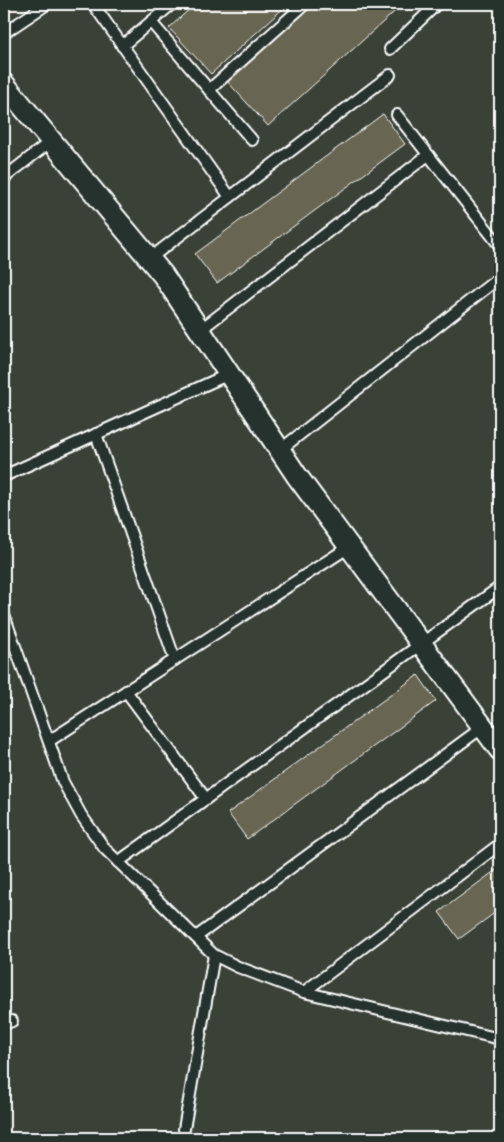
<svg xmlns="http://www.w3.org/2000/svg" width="504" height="1142" viewBox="0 0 504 1142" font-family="Caveat,sans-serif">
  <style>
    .building { fill: #696552; stroke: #fff }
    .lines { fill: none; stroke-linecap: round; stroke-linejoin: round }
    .lane-casing { stroke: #fff; stroke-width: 14 }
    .street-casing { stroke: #fff; stroke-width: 24 }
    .lane { stroke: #26332d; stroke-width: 10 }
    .street { stroke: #26332d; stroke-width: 20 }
  </style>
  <rect width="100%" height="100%" fill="#3a4238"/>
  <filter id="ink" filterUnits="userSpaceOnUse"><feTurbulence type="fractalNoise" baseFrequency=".02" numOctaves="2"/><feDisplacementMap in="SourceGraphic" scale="10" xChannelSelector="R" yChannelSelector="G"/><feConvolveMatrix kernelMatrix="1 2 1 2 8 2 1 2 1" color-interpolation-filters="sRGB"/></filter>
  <g filter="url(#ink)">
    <g class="building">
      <path d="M195,4h93l-77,70 -42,-46z"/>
      <path d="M310,4h93l-135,122 -42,-46z"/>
      <path d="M383,114l22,30 -188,139 -22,-29z"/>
      <path d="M418,675l18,26 -189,138 -19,-26z"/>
      <path d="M500,867v42l-41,30 -20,-27z"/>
    </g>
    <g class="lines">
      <g class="lane-casing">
        <g id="lane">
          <path d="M93,4l137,193"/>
          <path d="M151,22l101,118"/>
          <path d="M4,33l43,-29"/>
          <path d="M122,46l50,-42"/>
          <path d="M390,49l47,-45"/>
          <path d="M209,90l96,-86"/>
          <path d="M397,115l103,131"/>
          <path d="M4,178l47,-37"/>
          <path d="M149,259l241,-184"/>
          <path d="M200,330l228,-175"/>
          <path d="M96,434l79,226"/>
          <path d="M280,450l220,-173"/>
          <path d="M4,476l225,-102"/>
          <path d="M4,615l59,167 18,33 24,34 109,106 24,12 66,25 196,47"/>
          <path d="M126,691l80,108"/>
          <path d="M49,741l300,-194"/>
          <path d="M118,862l382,-275"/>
          <path d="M196,937l287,-210"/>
          <path d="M304,992l196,-148"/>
          <path d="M4,1024l8,-3"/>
          <path d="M184,1129l30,-174"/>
        </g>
      </g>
      <g class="street-casing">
        <path id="street" d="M4,84l159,191 134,201 203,274"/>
      </g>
      <use href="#lane" class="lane"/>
      <use href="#street" class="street"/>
    </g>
  </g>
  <rect width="504" height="1142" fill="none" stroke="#26332d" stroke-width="20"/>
  <rect x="10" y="10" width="484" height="1122" fill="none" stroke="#fff" stroke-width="2" filter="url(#ink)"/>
</svg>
